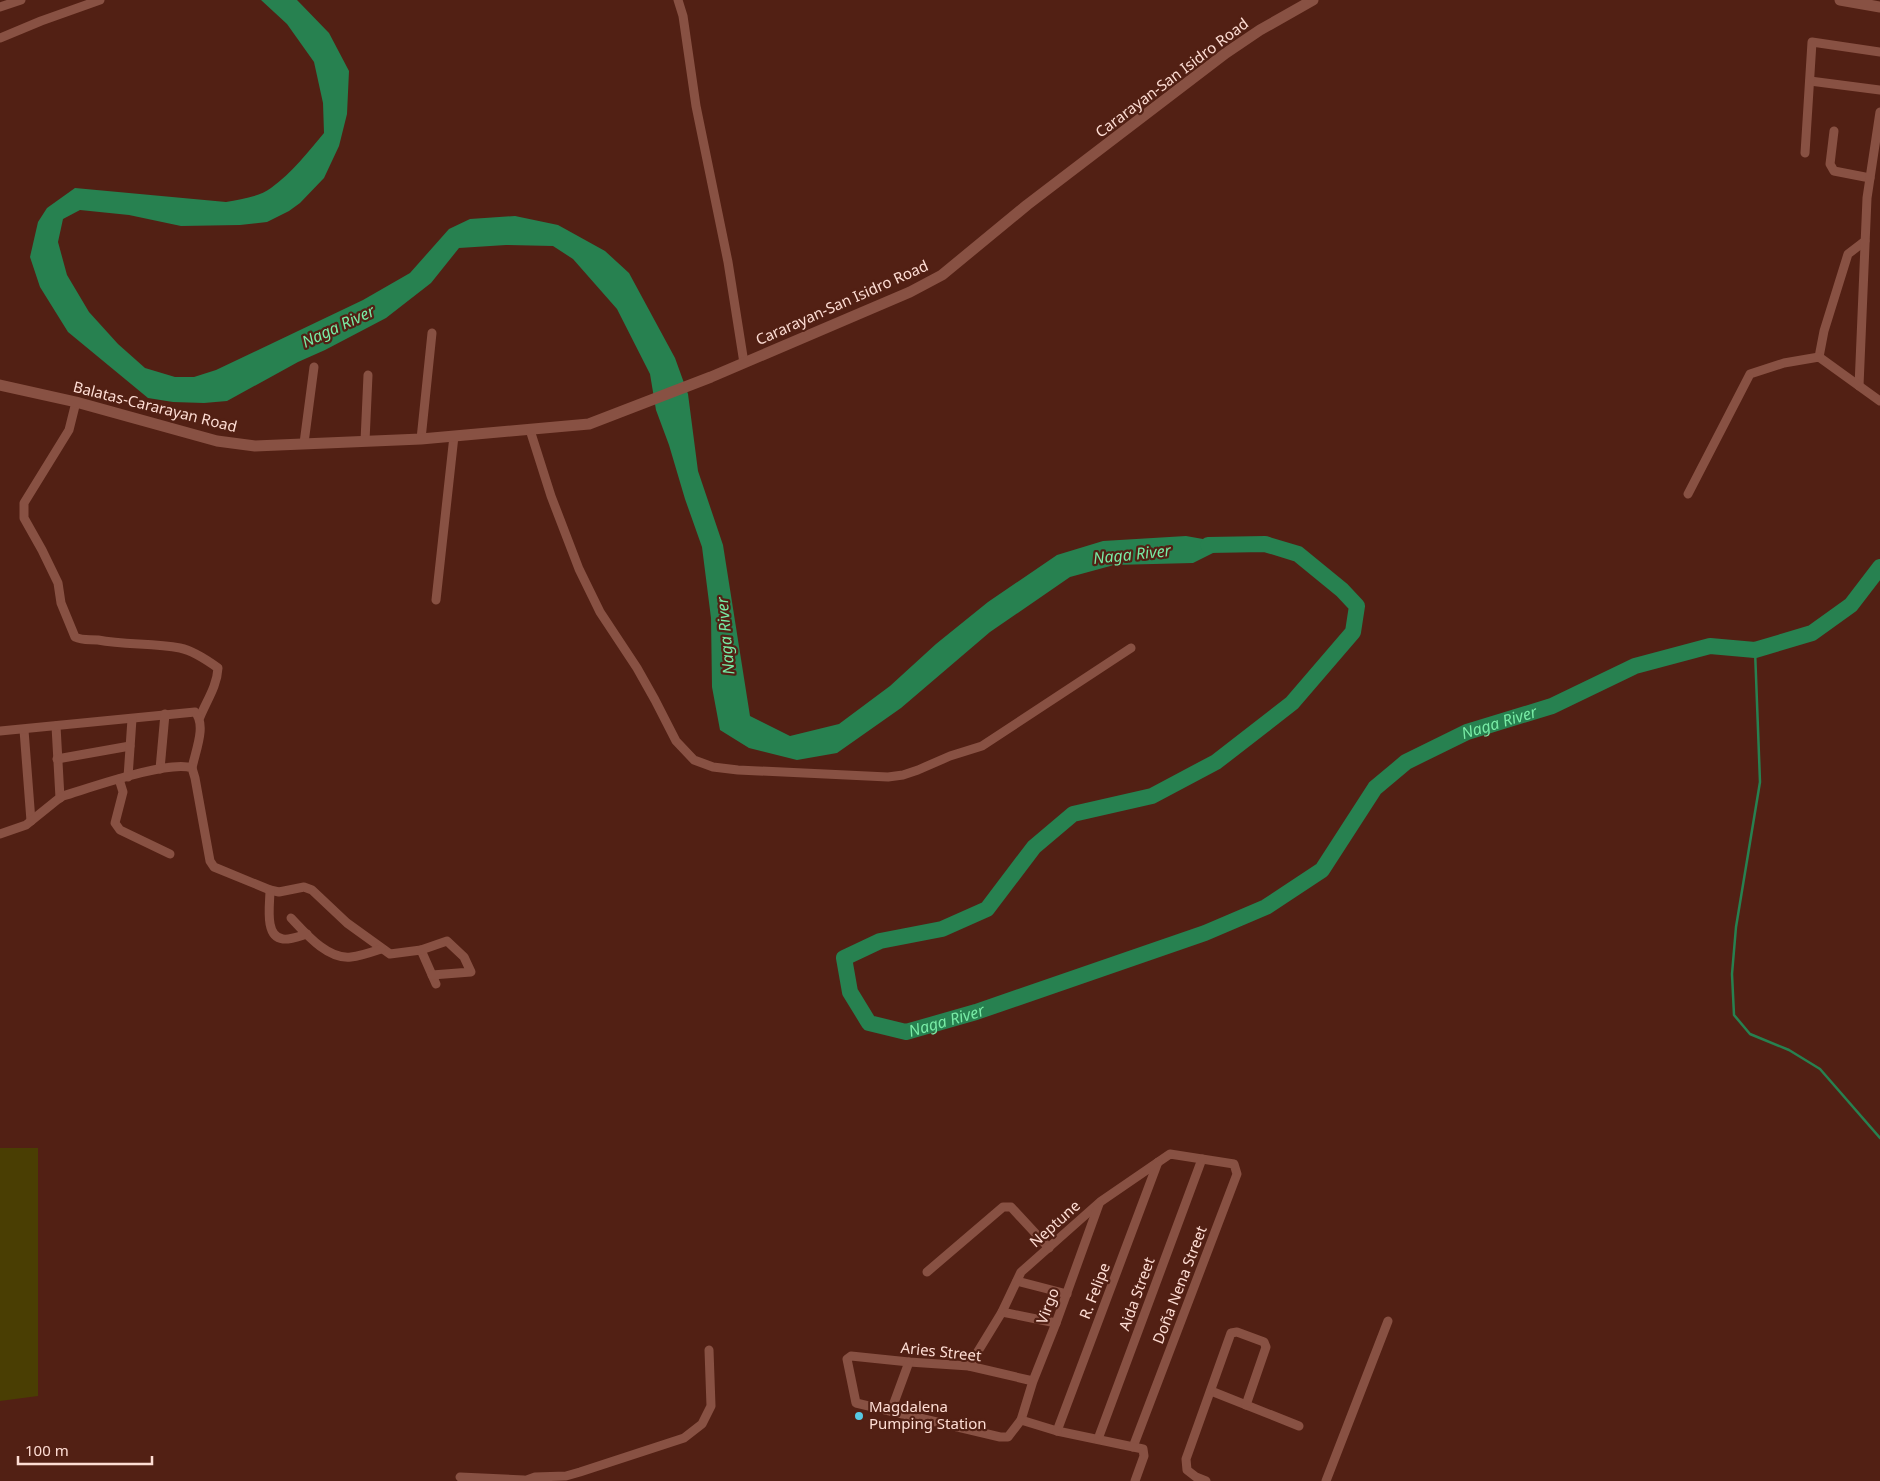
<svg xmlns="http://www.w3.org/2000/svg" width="1880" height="1481" viewBox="0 0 1880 1481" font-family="'Noto Sans',sans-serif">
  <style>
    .green { fill: #4a3e03 }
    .water { fill: #278150 }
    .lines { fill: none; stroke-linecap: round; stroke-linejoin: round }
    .stream { stroke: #278150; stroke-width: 2.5 }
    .river { stroke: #278150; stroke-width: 16 }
    .street { stroke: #885143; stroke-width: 9 }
    .secondary { stroke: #885143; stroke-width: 11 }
    .poi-dot { fill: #57c9e3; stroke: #522014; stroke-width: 2 }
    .labels { text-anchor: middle; stroke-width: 4.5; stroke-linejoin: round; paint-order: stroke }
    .street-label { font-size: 15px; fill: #feddd4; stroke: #522014 }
    .poi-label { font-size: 15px; fill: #feddd4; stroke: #522014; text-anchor: start }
    .water-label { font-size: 16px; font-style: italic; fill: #78eba5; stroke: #522014 }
  </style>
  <rect width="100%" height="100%" fill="#522014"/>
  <path class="green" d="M0,1148h38v248l-38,5z"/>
  <path class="water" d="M261,0h36l32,33 20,38 -2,43 -8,32 -15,32 -24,25 -11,8 -22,11 -27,3 -59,1 -52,-11 -49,-5 -17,9 -5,23 9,33 22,37 29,32 27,24 30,9h19l22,-7 147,-70 47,-27 39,-44 21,-10 45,-3 43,9 47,26 24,22 46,85 13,36 10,77 25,74 27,171 40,20 49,-12 51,-38 46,-42 52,-42 69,-47 46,-14 83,-5 45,8 -38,19 -79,2 -44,12 -80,55 -89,76 -64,45 -40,7 -48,-12 -29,-18 -8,-43 -1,-69 -9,-71 -17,-48 -16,-54 -13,-35 -6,-36 -33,-65 -44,-50 -20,-13 -47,-1 -47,3 -28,35 -45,35 -61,32 -27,12 -71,39 -23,2 -31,-1 -25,-4 -80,-66 -28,-45 -10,-30 8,-35 9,-14 28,-20 151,14c15,-3 33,-5 45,-14 21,-15 37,-36 53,-55l-1,-30 -9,-41 -27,-38z"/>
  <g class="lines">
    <path class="stream" d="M1755,650l5,132 -24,145 -4,47 2,41 16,19 39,16 31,19 60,69"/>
    <path class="river" id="s1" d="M1208,545l57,-1 33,10 44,36 15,16 -4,26 -61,71 -76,59 -64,34 -79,18 -39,33 -47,62 -45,20 -62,12 -36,17 6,34 19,31 37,9 70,-20 229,-79 61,-26 56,-37 53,-82 31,-26 61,-30 85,-26 83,-40 75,-20 45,4 57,-17 39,-28 29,-38"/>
    <g class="street">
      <path d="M678,0l5,16 13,90 32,156 16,101"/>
      <path d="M0,7l21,-7"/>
      <path d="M0,38l41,-17 59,-21"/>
      <path d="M1810,81l70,9"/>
      <path d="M1834,131l-4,33 4,7 36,7"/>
      <path d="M1805,153l7,-111 68,10"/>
      <path d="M1819,357l5,-26 24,-77 17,-13"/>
      <path d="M1859,386l8,-188 13,-86"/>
      <path d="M76,402l-7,28 -45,73v15l18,32 16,33 3,20 14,34c8,4 15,2 23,3 27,5 55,3 82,8 14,3 27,12 38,20 -1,18 -11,32 -18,49"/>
      <path d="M530,430l21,66 28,73 21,43 37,56 18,32 21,41 18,19 19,7 25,3 150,7 15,-2 15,-5 32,-14 32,-10 149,-98"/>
      <path d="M421,439l11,-106"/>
      <path d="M365,441l3,-66"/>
      <path d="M304,443l10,-76"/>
      <path d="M1688,494l62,-120 34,-11 35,-6 61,44"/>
      <path d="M436,600l18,-164"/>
      <path d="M56,726l4,72"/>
      <path d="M24,730l7,91"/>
      <path d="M0,731l195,-19c12,13 0,40 -3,56"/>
      <path d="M57,759l73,-13"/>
      <path d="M160,769l5,-55"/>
      <path d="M128,777l4,-58"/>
      <path d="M119,779l4,13 -8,31 5,7 50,24"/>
      <path d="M0,834l26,-9 31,-25 6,-4c27,-8 105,-36 129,-28l3,10 15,83 4,6 56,23 9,2 25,-5 8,3 35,33 43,31 31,-4 15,34"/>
      <path d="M270,890c0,14 -6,47 13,49 7,1 17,-3 24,-5"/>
      <path d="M291,918c15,16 37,42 60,39 10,-1 21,-5 30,-8"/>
      <path d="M421,950l26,-9 17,16 7,15 -39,3"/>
      <path d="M927,1272l76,-65h8l38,41"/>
      <path d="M1017,1281l50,13"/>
      <path d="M1002,1312l54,11"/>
      <path d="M969,1366l33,-54 19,-40 79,-70 70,-48 64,10 3,10 -104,273"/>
      <path d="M1033,1381l-64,-15 -60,-4 -58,-6 -4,3 9,44 144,34h8l13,-17 12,-39 23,-58 43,-119"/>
      <path d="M1211,1391l88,35"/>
      <path d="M891,1411l18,-49"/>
      <path d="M1021,1420l36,11 86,18 1,7 -9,25"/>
      <path d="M1057,1431l101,-269"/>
      <path d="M1098,1439l104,-280"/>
      <path d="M460,1477l64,3"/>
      <path d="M524,1481l11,-4 31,-1 14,-4 104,-34 18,-14 9,-18 -2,-56"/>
      <path d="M1206,1481l-10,-4 -9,-7 -1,-11 45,-126 6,-1 27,10 2,5 -20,58"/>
      <path d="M1326,1481l62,-160"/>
    </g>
    <g class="secondary">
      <path d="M1840,0l40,7"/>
      <path d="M0,385l76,17 141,39 38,5 166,-7 168,-15 122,-47 199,-85 32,-17 85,-70 199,-152 34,-23 53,-30"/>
    </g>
  </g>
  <circle class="poi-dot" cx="859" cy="1416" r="5"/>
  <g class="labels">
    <g class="street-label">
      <text transform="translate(1172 78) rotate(-37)" y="5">Cararayan-San Isidro Road</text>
      <text transform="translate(842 303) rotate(-24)" y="5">Cararayan-San Isidro Road</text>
      <text transform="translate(155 407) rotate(14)" y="5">Balatas-Cararayan Road</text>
      <text transform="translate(1055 1224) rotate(-42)" y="5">Neptune</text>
      <text transform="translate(1180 1285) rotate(-69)" y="5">Doña Nena Street</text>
      <text transform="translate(1095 1291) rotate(-69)" y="5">R. Felipe</text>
      <text transform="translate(1137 1294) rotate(-70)" y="5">Aida Street</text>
      <text transform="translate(1048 1306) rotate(-69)" y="5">Virgo</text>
      <text transform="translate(941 1352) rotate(6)" y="5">Aries Street</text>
    </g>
    <g class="poi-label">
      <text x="869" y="1412">Magdalena<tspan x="869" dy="17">Pumping Station</tspan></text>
    </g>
    <g class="water-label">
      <text transform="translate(338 326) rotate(-25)" y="6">Naga River</text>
      <text transform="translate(1132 554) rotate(-6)" y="6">Naga River</text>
      <text transform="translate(725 636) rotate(-95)" y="6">Naga River</text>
      <text dy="6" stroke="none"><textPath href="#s1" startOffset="1618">Naga River</textPath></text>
      <text dy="6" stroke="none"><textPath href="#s1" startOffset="972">Naga River</textPath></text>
    </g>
  </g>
  <path d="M18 1456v8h134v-8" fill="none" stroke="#feddd4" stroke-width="2.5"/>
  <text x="25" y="1456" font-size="15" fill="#feddd4" stroke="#522014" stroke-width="4" paint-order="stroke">100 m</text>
</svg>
